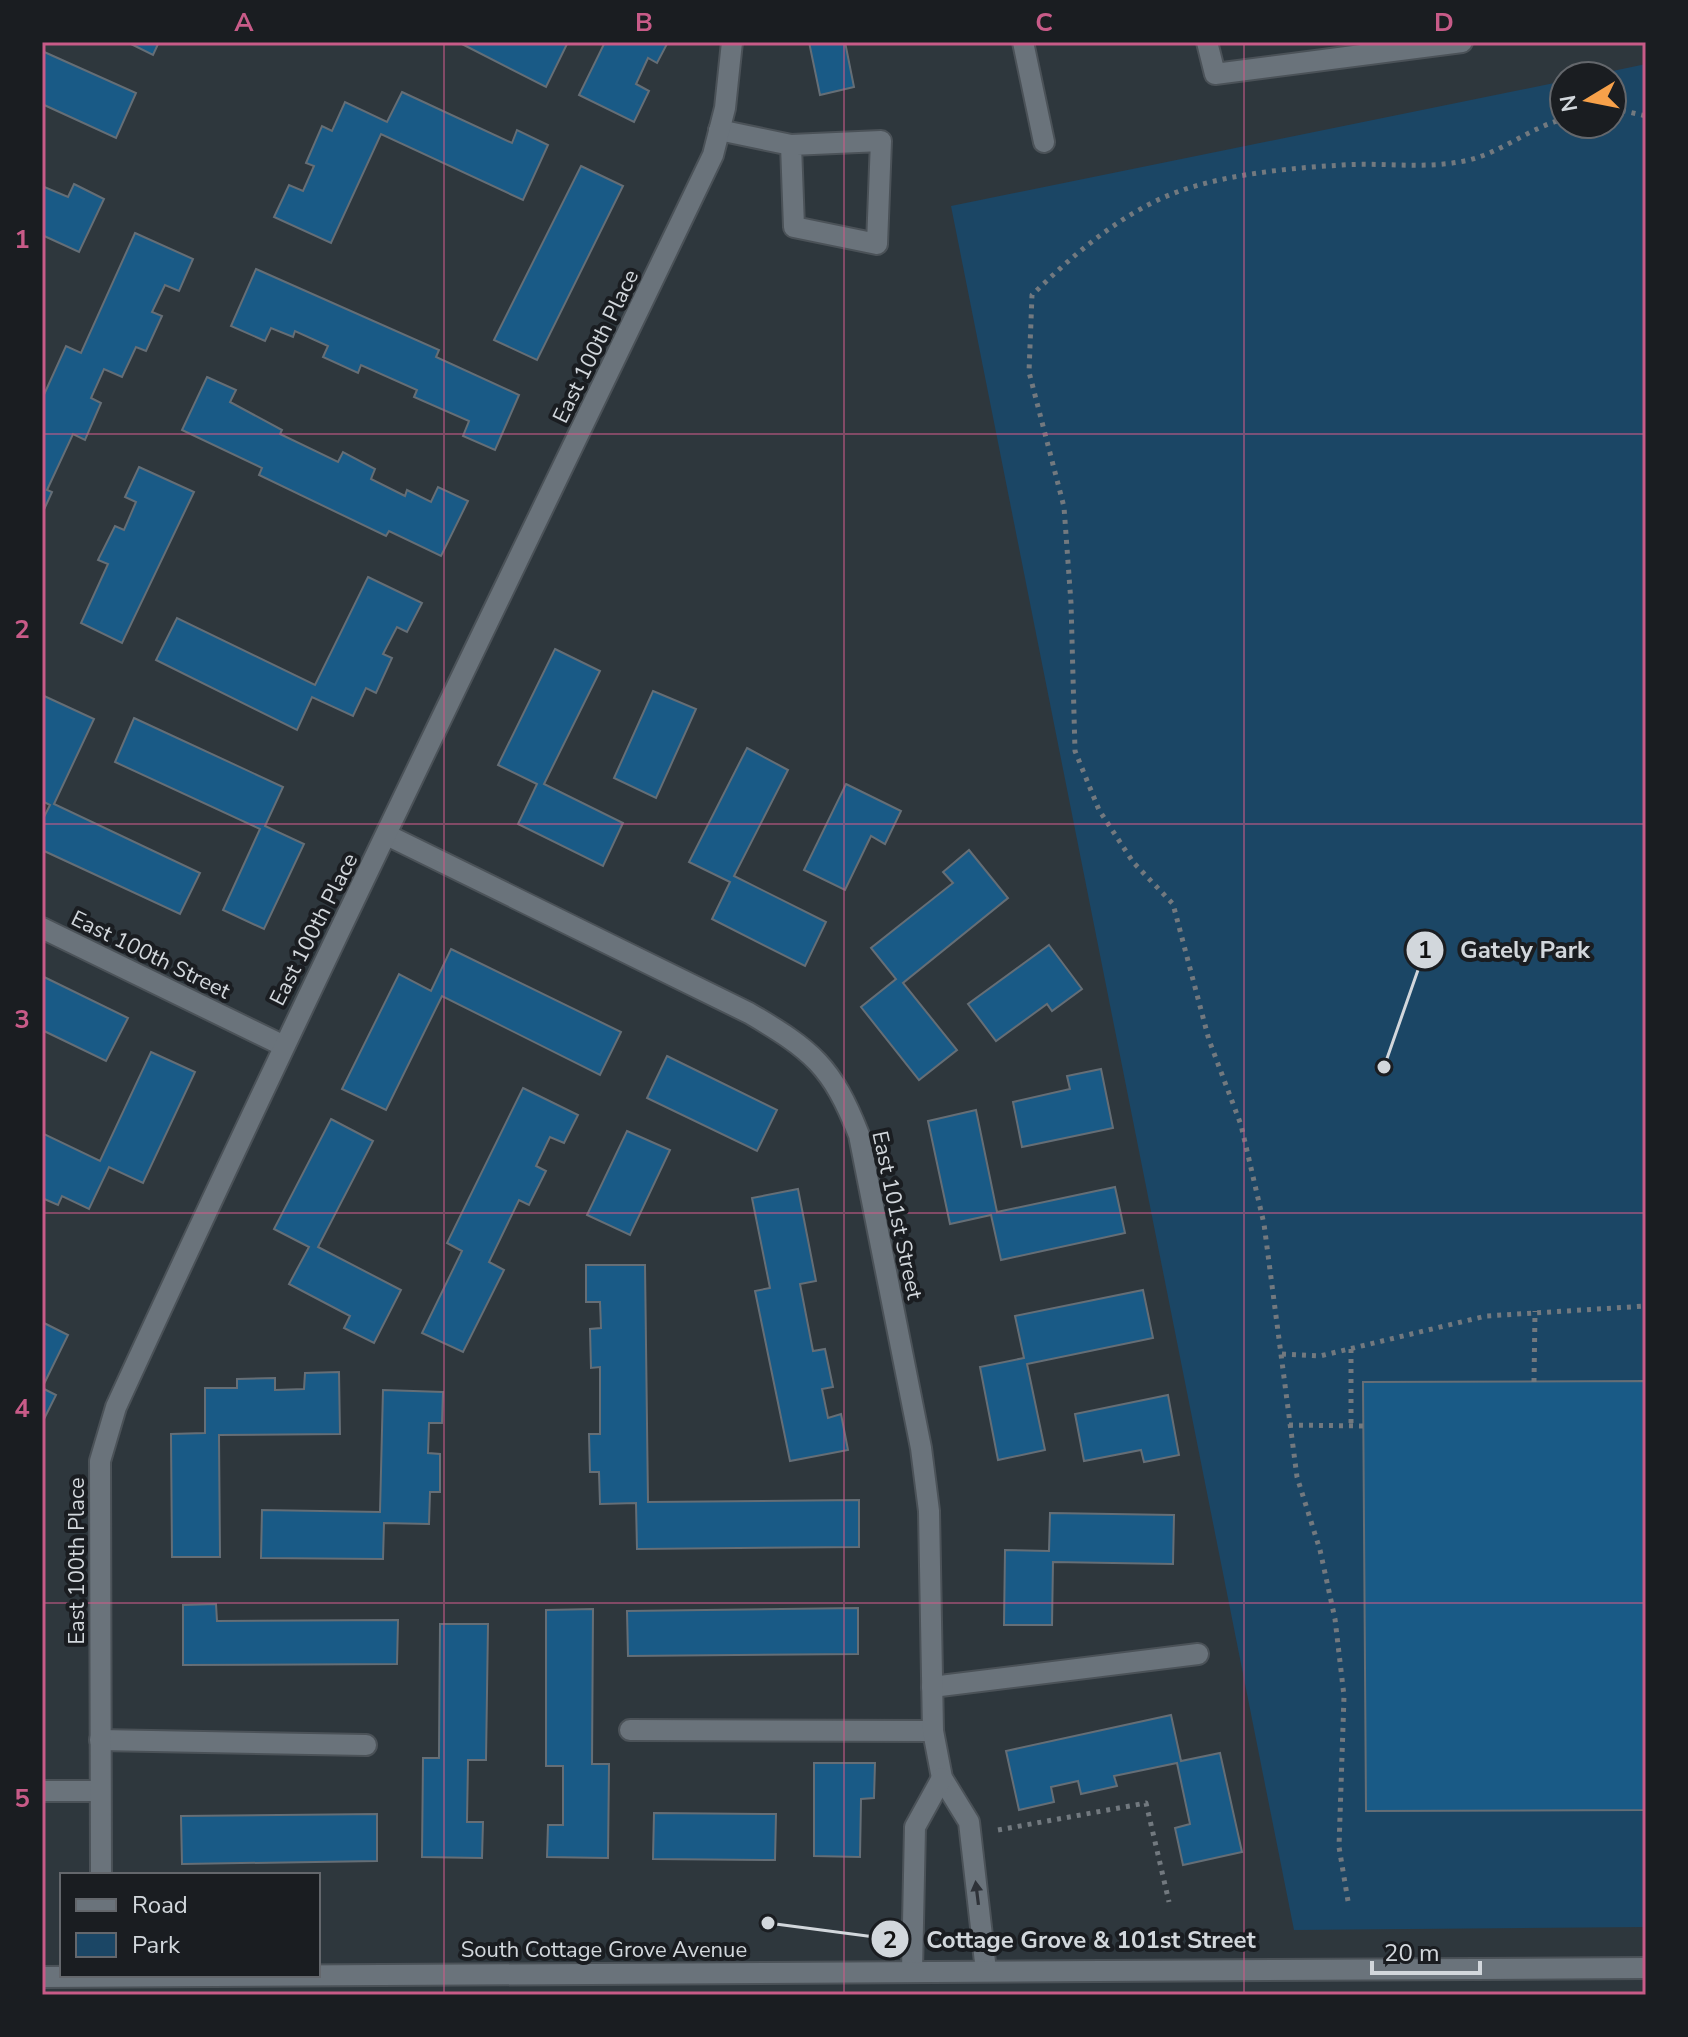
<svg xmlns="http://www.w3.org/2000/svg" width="1688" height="2037" viewBox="0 0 1688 2037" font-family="'Nunito Sans',sans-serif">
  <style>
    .green { fill: #1b4665 }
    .building { fill: #195a86; stroke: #656e76; stroke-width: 2 }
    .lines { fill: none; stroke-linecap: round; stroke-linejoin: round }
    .service-casing { stroke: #4b5258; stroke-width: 24 }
    .minor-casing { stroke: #4b5258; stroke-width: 24 }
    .tertiary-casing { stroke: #4b5258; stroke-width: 24 }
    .path { stroke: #72797f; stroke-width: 5; stroke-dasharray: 4 6; stroke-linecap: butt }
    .service { stroke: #6a737b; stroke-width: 20 }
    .minor { stroke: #6a737b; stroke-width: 20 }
    .tertiary { stroke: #6a737b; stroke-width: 20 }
    .oneway { fill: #2e3238 }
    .grid { fill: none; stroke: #c85b88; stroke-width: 2; stroke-opacity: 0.55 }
    .labels { text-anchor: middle; stroke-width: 8; stroke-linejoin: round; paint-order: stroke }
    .street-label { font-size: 22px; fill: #d2d7dc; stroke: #1a1d21 }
    .leader { fill: none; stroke: #d2d7dc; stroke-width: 3 }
    .callout-dot { fill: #d2d7dc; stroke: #1a1d21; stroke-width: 3 }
    .mark-label { font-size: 24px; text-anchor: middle; font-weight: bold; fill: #111 }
    .callout-label { font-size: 24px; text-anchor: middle; font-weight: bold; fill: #d2d7dc; stroke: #1a1d21; stroke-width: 8; stroke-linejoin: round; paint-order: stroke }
    .neatline { fill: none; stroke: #c85b88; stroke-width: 3 }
    .grid-label { font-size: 26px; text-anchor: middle; font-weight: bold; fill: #c85b88 }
  </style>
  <rect width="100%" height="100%" fill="#2e373d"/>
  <path class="green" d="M1646,64v1863l-352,3 -343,-1724 613,-125v43h48v-48h-23z"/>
  <g class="building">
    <path d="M127,42h32l-6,13z"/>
    <path d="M458,42h110l-22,45z"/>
    <path d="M605,42h63l-11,21 -9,-5 -12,26 13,7 -15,31 -55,-27z"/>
    <path d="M809,42h36l9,45 -34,8z"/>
    <path d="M42,51l94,42 -20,45 -74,-34z"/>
    <path d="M402,92l110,51 5,-13 31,15 -25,55 -142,-66 -50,109 -57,-26 15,-32 14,6 11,-25 -8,-3 16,-37 10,5 13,-29 42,20z"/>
    <path d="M581,166l42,20 -86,174 -43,-20z"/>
    <path d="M74,184l30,15 -25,53 -37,-17v-49l26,11z"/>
    <path d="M135,233l58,26 -14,32 -14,-6 -13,27 10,4 -16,35 -10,-4 -14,30 -18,-8 -13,29 10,5 -16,37 -12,-6 -26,56 5,2 -10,22v-115l24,-53 15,7z"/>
    <path d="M256,269l183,81 -3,7 83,38 -24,55 -32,-14 6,-15 -55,-24 3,-7 -56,-25 -3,8 -35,-16 5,-11 -33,-15 -2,6 -22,-9 -6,13 -34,-15z"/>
    <path d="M207,377l29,13 -6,12 52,28 -2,4 58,28 5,-10 32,17 -4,10 34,17 2,-6 24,12 7,-15 30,14 -27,55 -52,-25 -3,5 -127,-61 3,-7 -80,-38z"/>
    <path d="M139,467l55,25 -72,151 -41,-20 27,-59 -10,-4 17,-34 9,4 12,-28 -11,-5z"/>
    <path d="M368,577l54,26 -15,29 -10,-5 -14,27 9,4 -16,35 -10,-5 -13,28 -41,-19 -15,33 -141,-70 21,-42 138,67z"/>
    <path d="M555,649l45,22 -56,113 79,39 -20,43 -85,-42 19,-40 -39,-19z"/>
    <path d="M653,691l43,18 -40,89 -42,-20z"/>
    <path d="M42,695l52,24 -40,85 146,69 -20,41 -138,-64v-29l8,-16 -8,-4z"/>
    <path d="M134,718l149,69 -18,39 39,18 -40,85 -41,-19 37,-81 -145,-67z"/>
    <path d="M747,748l41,22 -54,106 92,46 -21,44 -93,-47 18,-37 -41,-20z"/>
    <path d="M846,784l55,27 -16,33 -14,-8 -26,54 -41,-20z"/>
    <path d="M969,850l39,48 -105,85 54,67 -38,30 -58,-73 35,-28 -25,-31 82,-65 -10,-11z"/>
    <path d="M1049,945l33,44 -30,22 -5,-7 -51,37 -28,-37z"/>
    <path d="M451,949l170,83 -21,43 -158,-79 -56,114 -44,-21 57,-115 32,17z"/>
    <path d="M42,976l86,42 -22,43 -64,-31z"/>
    <path d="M151,1052l44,20 -52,111 -34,-16 -20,42 -27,-13 -4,9 -16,-7v-65l58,28z"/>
    <path d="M667,1056l110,54 -20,41 -110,-53z"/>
    <path d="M1101,1069l12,59 -91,19 -9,-45 57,-13 -3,-13z"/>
    <path d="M523,1088l55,27 -14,28 -14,-6 -14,29 10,5 -17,34 -10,-5 -30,62 15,8 -41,82 -41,-19 40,-82 -15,-8z"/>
    <path d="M976,1110l21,102 118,-25 10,46 -124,27 -10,-45 -41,9 -22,-103z"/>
    <path d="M331,1119l42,22 -55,106 83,43 -27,53 -30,-15 6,-12 -61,-32 20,-37 -35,-18z"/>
    <path d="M627,1131l43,19 -40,85 -43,-20z"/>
    <path d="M798,1189l18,92 -16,3 13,67 12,-2 8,38 -11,2 6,29 13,-4 7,36 -58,11 -35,-170 15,-3 -18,-90z"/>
    <path d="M586,1265h59l3,237 211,-2v47l-222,2 -1,-46 -36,1 -1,-32h-9l-1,-38h11v-67l-9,1 -1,-39 11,-1 -1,-26h-14z"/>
    <path d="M1143,1290l10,48 -126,26 18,86 -47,10 -18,-93 44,-9 -9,-42z"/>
    <path d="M42,1322l26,13 -26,53z"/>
    <path d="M339,1372l1,62 -121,1 1,122h-48l-1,-123 34,-1v-45h32v-9l38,-1v12l29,-1 1,-16z"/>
    <path d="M1646,1381v429l-280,1 -3,-429z"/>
    <path d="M42,1388l14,7 -14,28z"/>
    <path d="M383,1390l60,2 -1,31h-13l-1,30 12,1v38h-10l-1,32 -45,-1 -1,36 -122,-1 1,-48 118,2z"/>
    <path d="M1168,1395l11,60 -35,7 -3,-12 -57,11 -9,-47z"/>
    <path d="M1050,1513l124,2 -1,49 -120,-2 -1,63h-48l1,-75 44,1z"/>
    <path d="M216,1604l1,17 181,-1 -1,44 -214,1v-60z"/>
    <path d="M858,1608v46l-230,2 -1,-45z"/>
    <path d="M593,1609l-1,155h17l-1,94 -61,-1 1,-32h15v-59h-17v-156z"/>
    <path d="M440,1624h48l-2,136h-18l-1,62h16l-1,36 -60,-1 1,-99h16z"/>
    <path d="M1171,1715l10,46 39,-8 22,99 -59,13 -8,-37 15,-4 -13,-61 -63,13 3,10 -36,8 -3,-13 -27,6 3,15 -35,8 -13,-59z"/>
    <path d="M814,1763h61l-1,35 -13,1 -1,58 -46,-1z"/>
    <path d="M654,1813l122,1 -1,46 -122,-1z"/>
    <path d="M377,1814v47l-195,3 -1,-48z"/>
  </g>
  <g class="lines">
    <g class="service-casing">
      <g id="service">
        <path d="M1023,42l21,100"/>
        <path d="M1207,42l8,32 247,-32"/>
        <path d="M719,130l72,15 90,-4 -4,103 -83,-17 -3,-82"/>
        <path d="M932,1687l266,-33"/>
        <path d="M630,1730l303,1"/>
        <path d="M100,1740l266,5"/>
        <path d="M42,1791h58"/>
      </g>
    </g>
    <g class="minor-casing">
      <g id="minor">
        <path d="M387,835l362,178c63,37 83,53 110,122l62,313 8,63 4,220 9,47 27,44 17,149"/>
        <path d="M42,928l240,117"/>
        <path d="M101,1875l-1,-414 16,-54c193,-420 397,-835 597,-1252l12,-47 7,-66"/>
        <path d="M912,1971l3,-144 27,-49"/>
      </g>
    </g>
    <g class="tertiary-casing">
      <path id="tertiary" d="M42,1977l1604,-9"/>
    </g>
    <g class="path">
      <path d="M1612,108l34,8"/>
      <path d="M1351,1349v77"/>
      <path d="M1282,1354l38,2 166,-40 160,-10"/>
      <path d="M1534,1382l1,-71"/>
      <path d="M1289,1425l74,1"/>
      <path d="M998,1830l148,-27 23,99"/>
      <path d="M1348,1901l-9,-54 5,-151 -9,-77 -15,-69 -23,-73 -33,-253 -23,-99 -32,-85 -36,-136 -40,-42 -34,-52 -24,-59 -4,-148 -7,-96 -35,-135 3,-77c44,-43 98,-90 160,-108 47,-14 100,-19 150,-22 43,-3 84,5 127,-5 33,-8 62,-33 95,-41"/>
    </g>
    <use href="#service" class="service"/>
    <use href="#minor" class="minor"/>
    <use href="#tertiary" class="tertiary"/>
  </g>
  <defs><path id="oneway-solid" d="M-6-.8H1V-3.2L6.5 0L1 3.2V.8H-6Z" transform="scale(2)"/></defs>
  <use class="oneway" href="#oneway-solid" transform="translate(977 1893) rotate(-97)"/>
  <path class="grid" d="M444,42v1953M844,42v1953M1244,42v1953M42,434h1604M42,824h1604M42,1213h1604M42,1603h1604"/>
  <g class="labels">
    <g class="street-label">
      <text transform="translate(595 346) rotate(-64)" y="8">East 100th Place</text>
      <text transform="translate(313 929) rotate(-63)" y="8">East 100th Place</text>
      <text transform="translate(151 954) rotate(26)" y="8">East 100th Street</text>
      <text transform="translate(898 1215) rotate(78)" y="8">East 101st Street</text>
      <text transform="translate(76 1561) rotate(-90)" y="8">East 100th Place</text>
      <text x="604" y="1957">South Cottage Grove Avenue</text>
    </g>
  </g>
  <path class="leader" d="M1384 1067L1425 950M768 1923L890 1939"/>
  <g class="callout-dot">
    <circle cx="1384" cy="1067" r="8"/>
    <circle cx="768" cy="1923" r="8"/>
    <circle cx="1425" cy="950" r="20"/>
    <circle cx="890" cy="1939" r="20"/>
  </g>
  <g class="mark-label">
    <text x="1425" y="958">1</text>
    <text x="890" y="1948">2</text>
  </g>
  <g class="callout-label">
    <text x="1525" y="958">Gately Park</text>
    <text x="1091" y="1948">Cottage Grove &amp; 101st Street</text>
  </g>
  <rect width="1688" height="2037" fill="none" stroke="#1a1d21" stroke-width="88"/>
  <rect x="60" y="1873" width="260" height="104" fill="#1a1d21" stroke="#64676c" stroke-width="2"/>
  <rect x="76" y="1899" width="40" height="12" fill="#6a737b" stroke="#64676c" stroke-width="2"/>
  <text x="132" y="1913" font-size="24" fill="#d2d7dc">Road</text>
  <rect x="76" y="1933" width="40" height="24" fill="#1b4665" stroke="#64676c" stroke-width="2"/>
  <text x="132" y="1953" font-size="24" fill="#d2d7dc">Park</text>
  <g transform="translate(1588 100) rotate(260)"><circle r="38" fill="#1a1d21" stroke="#64676c" stroke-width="2"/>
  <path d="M0-6L14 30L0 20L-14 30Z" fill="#f7a14a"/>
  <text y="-12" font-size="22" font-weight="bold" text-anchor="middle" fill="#d2d7dc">N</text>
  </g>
  <path d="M1372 1961v12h108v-12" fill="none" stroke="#d2d7dc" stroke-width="4"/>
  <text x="1384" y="1961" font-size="24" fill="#d2d7dc" stroke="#1a1d21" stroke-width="6" paint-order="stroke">20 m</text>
  <rect x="44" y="44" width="1600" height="1949" class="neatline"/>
  <g class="grid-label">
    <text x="244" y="31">A</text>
    <text x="644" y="31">B</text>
    <text x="1044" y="31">C</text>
    <text x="1444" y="31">D</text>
    <text x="22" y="248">1</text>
    <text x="22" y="638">2</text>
    <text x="22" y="1028">3</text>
    <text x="22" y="1417">4</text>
    <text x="22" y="1807">5</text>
  </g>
</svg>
